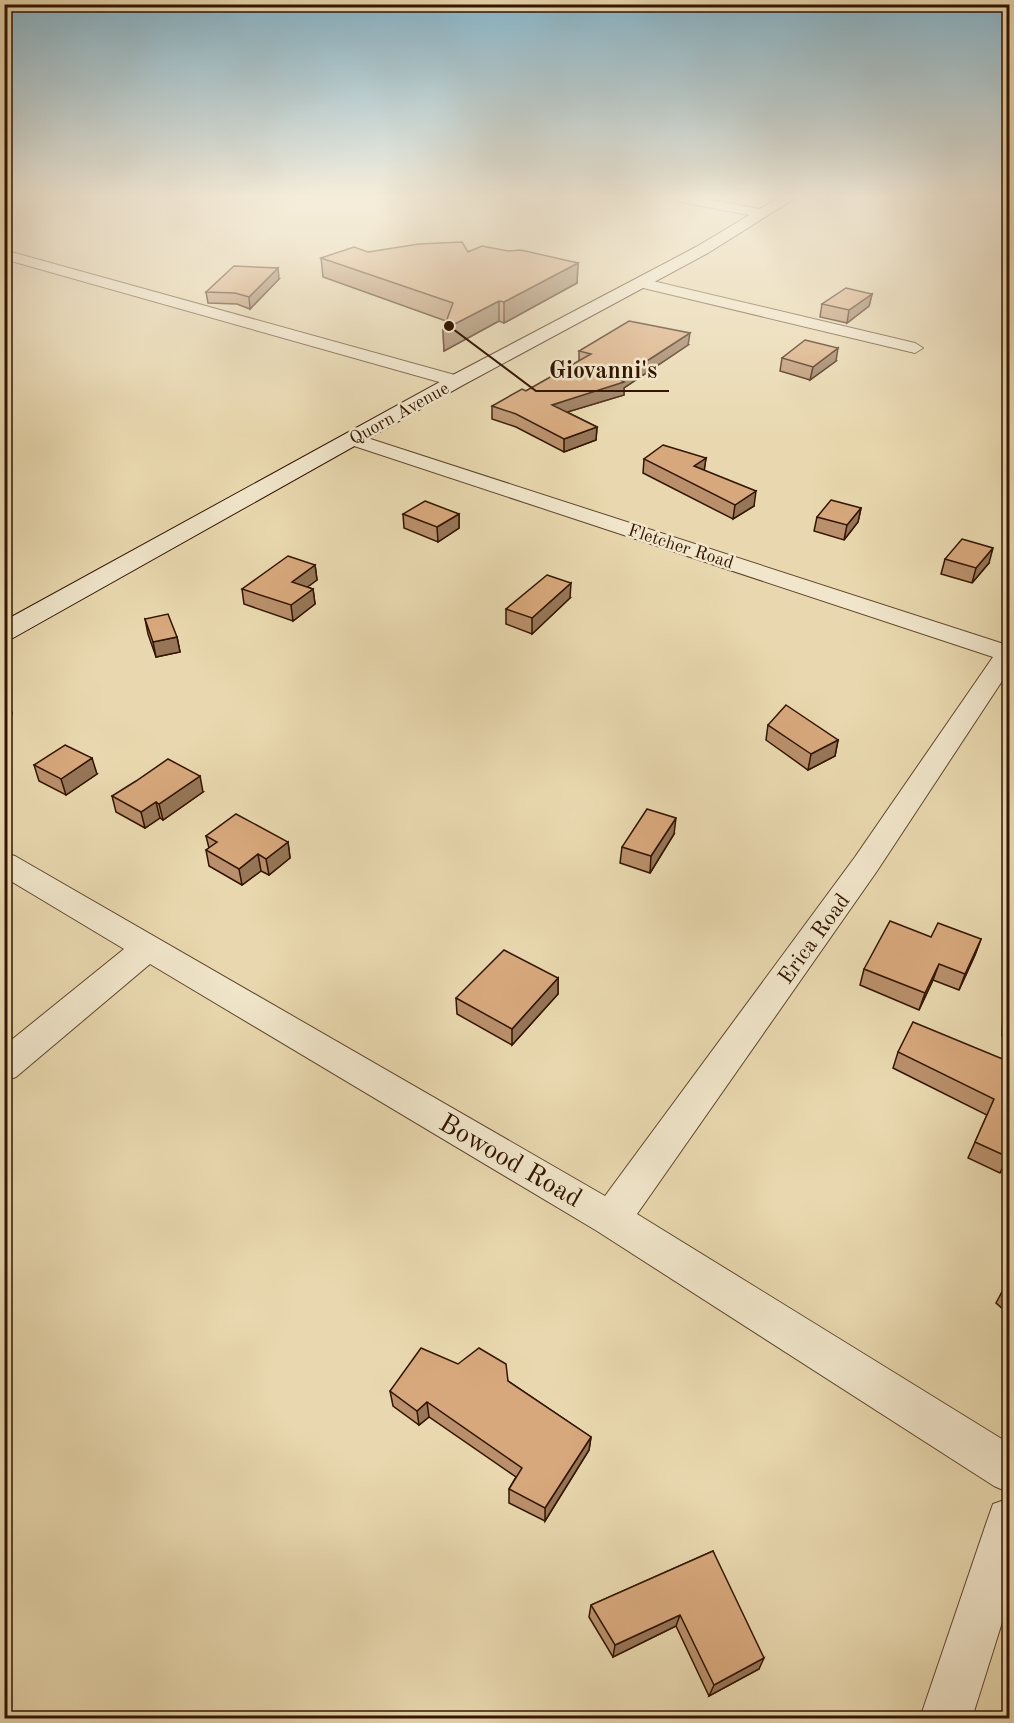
<svg xmlns="http://www.w3.org/2000/svg" width="1014" height="1723" viewBox="0 0 1014 1723" font-family="'Old Standard TT',serif">
  <style>
    .lines { fill: none; stroke-linecap: round; stroke-linejoin: round }
    .street-casing { stroke: #60462c; stroke-width: 2 }
    .secondary-casing { stroke: #331500; stroke-width: 2 }
    .street { fill: #f1e6cb; fill-rule: evenodd }
    .secondary { fill: #f1e6cb; fill-rule: evenodd }
    .wall { fill: #b9906b; stroke: #331500; stroke-width: 1.5 }
    .shaded-wall { fill: #967657; stroke: #331500; stroke-width: 1.5 }
    .building { fill: #d7a87c; stroke: #331500; stroke-width: 1.5 }
    .labels { text-anchor: middle; stroke-width: 5; stroke-linejoin: round; paint-order: stroke }
    .far-street-label { font-size: 18px; fill: #331500; stroke: #f1e6cb }
    .street-label { font-size: 22px; fill: #331500; stroke: #f1e6cb }
    .near-street-label { font-size: 27px; fill: #331500; stroke: #f1e6cb }
    .leader { fill: none; stroke: #331500; stroke-width: 2 }
    .callout-dot { fill: #331500; stroke: #f1e6cb; stroke-width: 2 }
    .callout-label { font-size: 24px; text-anchor: middle; font-weight: bold; fill: #331500; stroke: #f1e6cb; stroke-width: 5; stroke-linejoin: round; paint-order: stroke }
  </style>
  <rect width="100%" height="100%" fill="#e9d8af"/>
  <filter id="stains"><feTurbulence type="fractalNoise" baseFrequency=".00333" numOctaves="4"/><feColorMatrix values="0 0 0 0 .2 0 0 0 0 .09 0 0 0 0 .02 0 0 0 .5 -.17"/></filter>
  <radialGradient id="worn" r=".72"><stop offset=".6" stop-color="#630" stop-opacity="0"/><stop offset="1" stop-color="#630" stop-opacity=".3"/></radialGradient>
  <g class="lines">
    <g class="street-casing">
      <g id="street">
        <path d="M659,195h26l74,14 7,4 -7,4 -93,-18z"/>
        <path d="M4,250l458,127 3,4 -3,4h-12l-446,-126z"/>
        <path d="M640,278l275,65 8,5 -8,5 -280,-67 -3,-3 3,-3z"/>
        <path d="M352,433l658,213v23l-133,202 -240,343 373,230v49l-16,-7 -397,-255 -447,-267 -134,113 -12,4v-35l120,-97 -120,-72v-24l11,3 590,340 250,-339 138,-200 -648,-214 -3,-4 3,-4z"/>
        <path d="M1010,1498v99l-38,121h-52l67,-197 6,-17z"/>
      </g>
    </g>
    <g class="secondary-casing">
      <path id="secondary" d="M783,195h17l-92,58 -245,132 -450,253 -9,2v-19l445,-244 247,-130z"/>
    </g>
    <use href="#street" class="street"/>
    <use href="#secondary" class="secondary"/>
  </g>
  <g class="wall">
    <path d="M508,251l70,12 -1,20 -73,40 -5,-2 -55,30 -1,-21 3,-9 -123,-44 -2,-19 47,-6z"/>
    <path d="M279,279l-29,30 -13,-5 -29,-1 -2,-11z"/>
    <path d="M872,294l-3,12 -22,17 -27,-6 2,-13z"/>
    <path d="M688,345l-64,43v7l-57,17 30,15 -1,13 -32,12 -48,-25 -24,-8v-13l34,-15 53,-30v-10z"/>
    <path d="M782,358l54,3 -26,19 -30,-9z"/>
    <path d="M706,458l-2,12 50,36 -21,13 -90,-46 1,-14z"/>
    <path d="M861,508l-3,14 -14,18 -30,-9 3,-14z"/>
    <path d="M403,514h56v14l-21,14 -34,-14z"/>
    <path d="M945,559l44,4 -17,20 -31,-9z"/>
    <path d="M315,565l2,15 -10,7 6,2 2,15 -22,17 -49,-17 -2,-15z"/>
    <path d="M570,598l-38,36 -26,-10v-15z"/>
    <path d="M145,619l32,18 3,15 -24,5 -8,-23z"/>
    <path d="M768,725l70,15 -3,16 -27,14 -42,-30z"/>
    <path d="M34,765l63,9 -31,21 -27,-14z"/>
    <path d="M203,792l-40,28 -3,-2 -15,10 -29,-16 -4,-16z"/>
    <path d="M674,834l-24,39 -30,-10 2,-16z"/>
    <path d="M206,836l82,6 2,16 -21,17 -8,-4 -19,14 -33,-19 -3,-16 3,-2z"/>
    <path d="M931,937l50,2 -6,16 -16,35 -26,-10 -14,30 -59,-25 4,-16z"/>
    <path d="M558,978v16l-46,51 -55,-31 -1,-16z"/>
    <path d="M1009,999l1,39 -8,-2 1,-21z"/>
    <path d="M898,1052l112,10 -2,95 -8,16 -32,-15 19,-43 -94,-47z"/>
    <path d="M1010,1283v32l-14,-12 8,-15z"/>
    <path d="M458,1364l50,17 83,56 -2,13 -44,71 -36,-18v-14l7,-12 -87,-60 -10,8 -26,-19 -3,-15z"/>
    <path d="M713,1551l46,118 -50,27 -33,-70 -63,31 -24,-40 2,-12z"/>
  </g>
  <g class="shaded-wall">
    <path d="M578,263l-1,20 -73,40v-21z"/>
    <path d="M278,268l1,11 -29,30 -1,-12z"/>
    <path d="M872,294l-3,12 -22,17 2,-13z"/>
    <path d="M499,301v20l-55,30 -1,-21z"/>
    <path d="M690,333l-2,12 -64,43v7l-73,22 1,-12 67,-26z"/>
    <path d="M838,348l-2,13 -26,19 3,-13z"/>
    <path d="M597,427l-1,13 -32,12v-13z"/>
    <path d="M706,458l-2,14 -10,-6z"/>
    <path d="M756,491l-2,15 -21,13 2,-14z"/>
    <path d="M861,508l-3,14 -14,18 3,-15z"/>
    <path d="M459,514v14l-21,14 -1,-15z"/>
    <path d="M993,548l-4,15 -17,20 4,-15z"/>
    <path d="M315,565l2,15 -23,17 -2,-15z"/>
    <path d="M571,583l-1,15 -38,36v-16z"/>
    <path d="M313,589l2,15 -22,17 -2,-16z"/>
    <path d="M177,637l3,15 -24,5 -3,-15z"/>
    <path d="M7,697l5,16 -8,39v-41z"/>
    <path d="M838,740l-3,16 -27,14 3,-16z"/>
    <path d="M92,758l5,16 -31,21 -5,-16z"/>
    <path d="M200,776l3,16 -40,28 -4,-16z"/>
    <path d="M156,802l4,16 -15,10 -4,-16z"/>
    <path d="M676,818l-2,16 -24,39 1,-17z"/>
    <path d="M288,842l2,16 -21,17 -3,-16z"/>
    <path d="M258,854l3,17 -19,14 -3,-16z"/>
    <path d="M981,939l-6,16 -16,35 6,-16z"/>
    <path d="M939,964l-6,16 -14,30 6,-17z"/>
    <path d="M558,978v16l-46,51v-16z"/>
    <path d="M427,1402l2,15 -10,8 -2,-14z"/>
    <path d="M591,1437l-2,13 -44,71v-13z"/>
    <path d="M680,1615l-4,11 -63,31 2,-12z"/>
    <path d="M764,1658l-5,11 -50,27 5,-11z"/>
  </g>
  <g class="building">
    <path d="M462,242l6,10 14,-6 26,5 13,-1 57,13 -74,39 -5,-1 -56,29 10,-27 -132,-45 33,-11 14,5 51,-8z"/>
    <path d="M234,266l44,2 -29,29 -14,-4 -29,-1z"/>
    <path d="M846,288l26,6 -23,16 -27,-6z"/>
    <path d="M629,321l61,12 -71,46 5,3 -72,23 45,22 -33,12 -48,-25 -24,-8 30,-17 4,2 65,-37 -12,-3z"/>
    <path d="M805,340l33,8 -25,19 -31,-9z"/>
    <path d="M663,445l43,13 -12,8 62,25 -21,14 -91,-46z"/>
    <path d="M831,500l30,8 -14,17 -30,-8z"/>
    <path d="M425,501l34,13 -22,13 -34,-13z"/>
    <path d="M962,539l31,9 -17,20 -31,-9z"/>
    <path d="M288,556l27,9 -23,17 21,7 -22,16 -49,-16z"/>
    <path d="M547,575l24,8 -39,35 -26,-9z"/>
    <path d="M168,614l9,23 -24,5 -8,-23z"/>
    <path d="M7,697l-3,14v-13z"/>
    <path d="M786,705l52,35 -27,14 -43,-29z"/>
    <path d="M65,745l27,13 -31,21 -27,-14z"/>
    <path d="M168,759l32,17 -41,28 -3,-2 -15,10 -29,-16 24,-15z"/>
    <path d="M647,809l29,9 -25,38 -29,-9z"/>
    <path d="M236,814l52,28 -22,17 -8,-5 -19,15 -33,-19 11,-8 -11,-6z"/>
    <path d="M890,921l41,16 7,-14 43,16 -16,35 -26,-10 -14,29 -61,-24z"/>
    <path d="M504,950l54,28 -46,51 -56,-31z"/>
    <path d="M913,1022l97,40v91l-2,4 -33,-15 19,-43 -96,-47z"/>
    <path d="M1010,1283v10l-6,-5z"/>
    <path d="M421,1348l37,16 21,-16 27,16 2,17 83,56 -46,71 -36,-19 13,-21 -95,-66 -10,9 -27,-20z"/>
    <path d="M713,1551l51,107 -50,27 -34,-70 -65,30 -24,-40z"/>
  </g>
  <linearGradient id="sky" x2="0" y2="1"><stop stop-color="#88b7cd"/><stop offset="0.45" stop-color="#f5eddb"/><stop offset="1" stop-color="#f5eddb" stop-opacity="0"/></linearGradient>
  <rect width="1014" height="436" fill="url(#sky)"/>
  <g class="labels">
    <g class="far-street-label">
      <text transform="translate(399 413) rotate(-29)" y="6">Quorn Avenue</text>
      <text transform="translate(681 546) rotate(18)" y="6">Fletcher Road</text>
    </g>
    <g class="street-label">
      <text transform="translate(813 938) rotate(-54)" y="8">Erica Road</text>
    </g>
    <g class="near-street-label">
      <text transform="translate(511 1160) rotate(30)" y="9">Bowood Road</text>
    </g>
  </g>
  <path class="leader" d="M449 326L536 391H669"/>
  <circle class="callout-dot" cx="449" cy="326" r="6"/>
  <g class="callout-label">
    <text x="603" y="378">Giovanni's</text>
  </g>
  <rect width="1014" height="1723" fill="none" stroke="#e9d8af" stroke-width="24"/>
  <rect x="6" y="6" width="1002" height="1711" fill="none" stroke="#331500" stroke-width="3"/>
  <rect x="12" y="12" width="990" height="1699" fill="none" stroke="#331500" stroke-width="1.5"/>
  <rect width="100%" height="100%" filter="url(#stains)"/>
  <rect width="100%" height="100%" fill="url(#worn)"/>
</svg>
